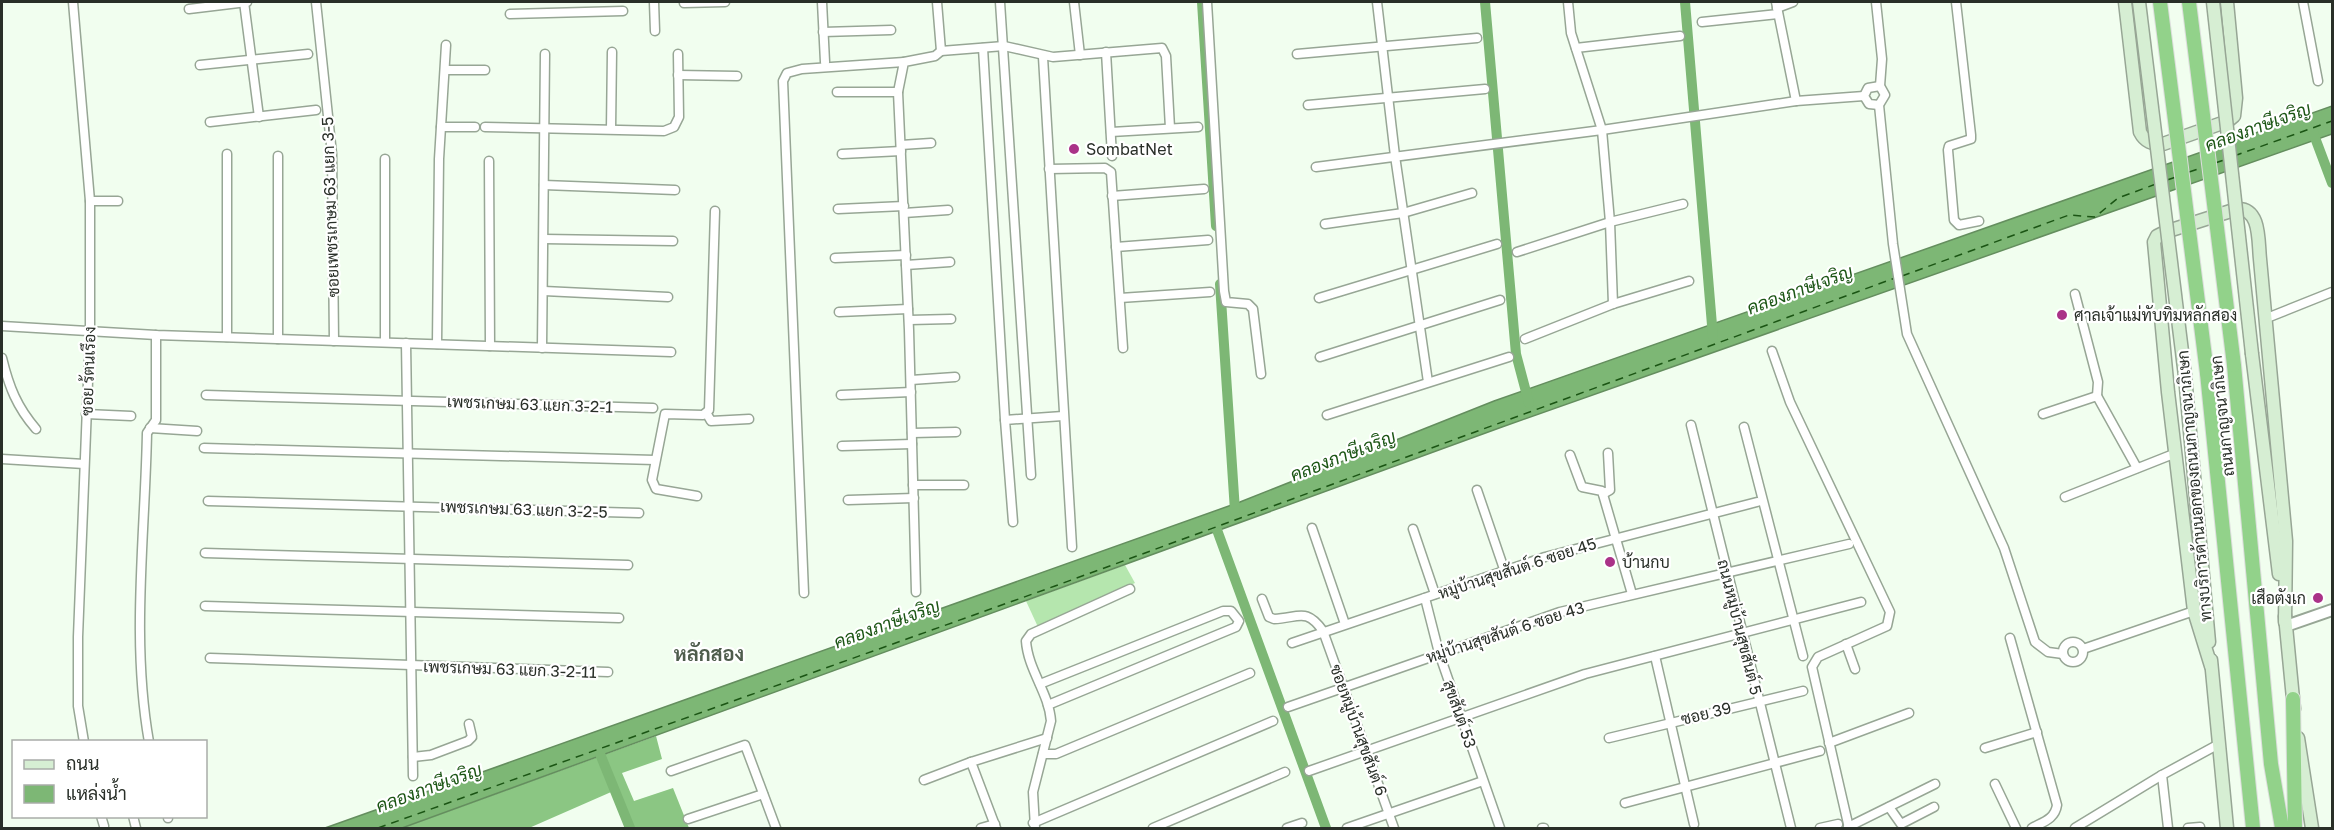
<svg xmlns="http://www.w3.org/2000/svg" width="2334" height="830" viewBox="0 0 2334 830" font-family="'Golos Text',Sarabun,sans-serif">
  <style>
    .green { fill: #b5e6ae }
    .forest { fill: #8bc683 }
    .water { fill: #7db775; stroke: #648e5e; stroke-width: 1.5 }
    .lines { fill: none; stroke-linecap: round; stroke-linejoin: round }
    .canal { stroke: #7db775; stroke-width: 10 }
    .ferry { stroke: #1b5514; stroke-width: 1.5; stroke-dasharray: 8 6; stroke-linecap: butt }
    .minor-casing { stroke: #97a695; stroke-width: 11 }
    .tertiary-casing { stroke: #97a695; stroke-width: 14 }
    .secondary-casing { stroke: #97a695; stroke-width: 15 }
    .trunk-casing { stroke: #dddedd; stroke-width: 16 }
    .minor { stroke: #fff; stroke-width: 8 }
    .tertiary { stroke: #fff; stroke-width: 10 }
    .secondary { stroke: #d6eed3; stroke-width: 12 }
    .trunk { stroke: #92d28a; stroke-width: 14 }
    .secondary-bridge-casing { stroke: #97a695; stroke-width: 15; stroke-linecap: butt }
    .trunk-bridge-casing { stroke: #dddedd; stroke-width: 16; stroke-linecap: butt }
    .secondary-bridge { stroke: #d6eed3; stroke-width: 12 }
    .trunk-bridge { stroke: #92d28a; stroke-width: 14 }
    .poi-dot { fill: #aa3288; stroke: #fff; stroke-width: 2 }
    .labels { text-anchor: middle; stroke-width: 4.5; stroke-linejoin: round; paint-order: stroke }
    .poi-label { font-size: 16px; fill: #292f28; stroke: #fff; text-anchor: start }
    .street-label { font-size: 16px; fill: #292f28; stroke: #fff }
    .water-label { font-size: 18px; font-style: italic; fill: #1b5514; stroke: #fff }
    .quarter-label { font-size: 20px; font-weight: bold; fill: #4e5c4c; stroke: #fff }
  </style>
  <rect width="100%" height="100%" fill="#f1feef"/>
  <path class="green" d="M1125,565l10,18 -97,44 -12,-26z"/>
  <path class="forest" d="M656,736l6,23 -40,14 12,28 39,-13 16,40h-55l-16,-39 -89,39h-127z"/>
  <path class="water" d="M2332,106v28l-830,293 -1100,401h-77l915,-326 254,-101z"/>
  <g class="lines">
    <g class="canal">
      <path d="M1202,2l14,224"/>
      <path d="M1485,2l31,352 13,49"/>
      <path d="M1685,2l28,335"/>
      <path d="M2311,127l21,56"/>
      <path d="M1220,284l15,227"/>
      <path d="M1213,519l113,309"/>
      <path d="M596,744l34,84"/>
    </g>
    <g class="ferry">
      <path d="M2234,156l98,-35"/>
      <path d="M2215,163l9,-3"/>
      <path d="M2189,172l15,-5"/>
      <path d="M2167,180l9,-3"/>
      <path d="M1902,276l167,-61 26,2 23,-19 38,-14"/>
      <path d="M378,828l677,-242 840,-308"/>
    </g>
    <g class="minor-casing">
      <g id="minor">
        <path d="M73,2l17,199v129l-12,307v69l6,36"/>
        <path d="M244,2l15,115"/>
        <path d="M316,2l16,152 2,187"/>
        <path d="M654,2l1,29"/>
        <path d="M822,2l3,60"/>
        <path d="M937,2l4,49 63,-5 49,11 109,-9 4,8 4,72"/>
        <path d="M1000,2l31,473"/>
        <path d="M1074,2l6,53"/>
        <path d="M1207,2l17,289 2,11 22,2 5,5 8,65"/>
        <path d="M1377,2l18,154 33,226"/>
        <path d="M1568,2l3,31 31,97 8,92 3,82"/>
        <path d="M1776,2l20,99"/>
        <path d="M1876,2l6,57 -2,27 5,9 -6,10 14,139 14,90 97,214 31,94 13,10 15,2"/>
        <path d="M1956,2l15,133v4l-22,7 -1,4 6,70 5,5 20,-4"/>
        <path d="M2303,2l15,79"/>
        <path d="M684,3l41,-1"/>
        <path d="M1777,8l16,-6"/>
        <path d="M189,9l58,-7"/>
        <path d="M510,14l113,-3"/>
        <path d="M1702,22l76,-8"/>
        <path d="M823,32l68,-2"/>
        <path d="M983,48l22,372"/>
        <path d="M1576,48l104,-12"/>
        <path d="M1106,52l6,104"/>
        <path d="M1297,54l180,-16"/>
        <path d="M1043,57l29,490"/>
        <path d="M200,65l108,-11"/>
        <path d="M445,70h40"/>
        <path d="M678,75l59,1"/>
        <path d="M837,92h61"/>
        <path d="M1308,105l177,-16"/>
        <path d="M1879,105l-10,-1 -5,-8 4,-8 12,-2"/>
        <path d="M210,122l106,-12"/>
        <path d="M441,127h34"/>
        <path d="M485,127l179,4 10,-4 5,-10 -1,-63"/>
        <path d="M611,129l1,-77"/>
        <path d="M1111,132l87,-5"/>
        <path d="M901,145l30,-2"/>
        <path d="M227,154v183"/>
        <path d="M842,154l59,-3"/>
        <path d="M278,156v183"/>
        <path d="M489,161l1,185"/>
        <path d="M1316,167l286,-37 194,-29 68,-5"/>
        <path d="M1049,169l56,-1 6,4 12,176"/>
        <path d="M544,185l131,5"/>
        <path d="M1112,196l92,-7"/>
        <path d="M90,201h28"/>
        <path d="M838,209l66,-3"/>
        <path d="M904,213l44,-3"/>
        <path d="M1325,224l78,-11 69,-20"/>
        <path d="M544,239l129,2"/>
        <path d="M1116,247l92,-7"/>
        <path d="M1517,252l93,-30 73,-18"/>
        <path d="M835,258l71,-3"/>
        <path d="M906,265l44,-3"/>
        <path d="M544,291l124,6"/>
        <path d="M2075,294l23,88 -1,14"/>
        <path d="M1120,298l90,-6"/>
        <path d="M1319,298l178,-54"/>
        <path d="M839,312l69,-3"/>
        <path d="M2267,318l65,-26"/>
        <path d="M909,320l42,-1"/>
        <path d="M2,326l154,9 515,17"/>
        <path d="M1525,339l88,-35 76,-23"/>
        <path d="M385,342v-183"/>
        <path d="M406,343l7,433"/>
        <path d="M437,344l2,-185 7,-114"/>
        <path d="M542,348l3,-294"/>
        <path d="M1772,351l18,51 100,210 -3,14 -69,31 -6,10 37,161"/>
        <path d="M1320,357l180,-57"/>
        <path d="M2,358c7,29 15,49 34,71"/>
        <path d="M911,380l44,-3"/>
        <path d="M206,395l447,13"/>
        <path d="M841,395l70,-3"/>
        <path d="M86,414l45,2"/>
        <path d="M707,414l4,7 38,-2"/>
        <path d="M2043,414l54,-18 40,72"/>
        <path d="M1327,415l182,-58"/>
        <path d="M1691,425l100,403"/>
        <path d="M1744,427l59,229"/>
        <path d="M150,428l47,3"/>
        <path d="M912,433l44,-1"/>
        <path d="M842,446l70,-2"/>
        <path d="M204,448l451,12"/>
        <path d="M1570,455l12,32 20,4 30,103"/>
        <path d="M2,459l82,5"/>
        <path d="M913,485h51"/>
        <path d="M1477,490l27,79"/>
        <path d="M1603,494l7,-4 -2,-37"/>
        <path d="M697,496l-41,-7 -4,-9 13,-66 38,1 6,-5 6,-199"/>
        <path d="M2065,497l111,-44"/>
        <path d="M848,500l66,-2"/>
        <path d="M208,501l431,12"/>
        <path d="M1013,522l-8,-102 58,-4"/>
        <path d="M1312,528l33,96"/>
        <path d="M1413,529l22,65"/>
        <path d="M205,553l423,12"/>
        <path d="M916,592l-7,-262 -11,-238 6,-30 31,-6 6,-5"/>
        <path d="M804,593l-21,-512 4,-8 15,-4 102,-7"/>
        <path d="M1425,598l14,55 61,175"/>
        <path d="M1262,599l7,18 5,2c25,-1 32,-12 49,12l71,197"/>
        <path d="M205,606l414,12"/>
        <path d="M2010,638l47,167c-2,14 -14,17 -25,23"/>
        <circle cx="2073" cy="652" r="10"/>
        <path d="M1292,643l253,-86 212,-55"/>
        <path d="M1846,644l9,25"/>
        <path d="M2083,649l111,-38"/>
        <path d="M1655,656l39,168"/>
        <path d="M210,658l398,14"/>
        <path d="M1040,684l183,-73h8l8,10 -3,6 -188,78"/>
        <path d="M1288,707l272,-95 289,-68"/>
        <path d="M1609,738l194,-47"/>
        <path d="M149,742c-18,-102 -4,-206 -2,-309l9,-13v-85"/>
        <path d="M1829,743l80,-30"/>
        <path d="M1985,748l52,-16"/>
        <path d="M1043,754h13l194,-81"/>
        <path d="M413,757l18,-2 37,-14 4,-4 -3,-13"/>
        <path d="M671,771l74,-26 31,83"/>
        <path d="M1309,771l276,-97 276,-72"/>
        <path d="M2162,775l6,53"/>
        <path d="M924,780l47,-18"/>
        <path d="M1995,784l21,44"/>
        <path d="M1625,803l195,-52"/>
        <path d="M1889,807l12,17 33,-17"/>
        <path d="M101,816l3,10"/>
        <path d="M133,816l3,12"/>
        <path d="M168,816v2"/>
        <path d="M688,819l75,-25"/>
        <path d="M1033,823l240,-102"/>
        <path d="M1848,827l87,-43"/>
        <path d="M981,828l14,-4"/>
        <path d="M996,828l-25,-66 76,-24"/>
        <path d="M1035,828l-2,-36 18,-71c-2,-28 -23,-51 -25,-80l5,-7 99,-45"/>
        <path d="M1153,828l132,-56"/>
        <path d="M1287,828l15,-5"/>
        <path d="M1347,828l136,-47"/>
        <path d="M1542,828h2"/>
        <path d="M1820,828l18,-4"/>
        <path d="M2075,828l87,-53 57,-31"/>
        <path d="M2188,828l12,-1"/>
      </g>
    </g>
    <g class="tertiary-casing">
      <path id="tertiary" d="M2286,626l46,-16"/>
    </g>
    <g class="secondary-casing">
      <g id="secondary">
        <path d="M2125,2l15,130c5,10 12,12 23,12l65,-23 6,-5 2,-18 -9,-96"/>
        <path d="M2252,354l27,220"/>
        <path d="M2185,376l24,266"/>
        <path d="M2285,616l9,93"/>
        <path d="M2211,660l16,168"/>
        <path d="M2211,666l-17,-55 -26,-219 -14,-150 3,-6 8,-4 72,-23c24,-1 21,32 23,50l26,282 -1,81"/>
        <path d="M2298,738l14,90"/>
      </g>
    </g>
    <g class="trunk-casing">
      <g id="trunk">
        <path d="M2234,365l37,399 11,64"/>
        <path d="M2207,373l46,455"/>
        <path d="M2293,699l2,129"/>
      </g>
    </g>
    <use href="#minor" class="minor"/>
    <use href="#tertiary" class="tertiary"/>
    <use href="#secondary" class="secondary"/>
    <use href="#trunk" class="trunk"/>
    <g class="secondary-bridge-casing">
      <g id="secondary-bridge">
        <path d="M2139,2l46,374"/>
        <path d="M2213,2l39,352"/>
      </g>
    </g>
    <g class="trunk-bridge-casing">
      <g id="trunk-bridge">
        <path d="M2160,2l47,371"/>
        <path d="M2189,2l45,363"/>
      </g>
    </g>
    <use href="#secondary-bridge" class="secondary-bridge"/>
    <use href="#trunk-bridge" class="trunk-bridge"/>
  </g>
  <g class="poi-dot">
    <circle cx="1074" cy="149" r="6"/>
    <circle cx="2062" cy="315" r="6"/>
    <circle cx="1610" cy="562" r="6"/>
    <circle cx="2318" cy="598" r="6"/>
  </g>
  <g class="labels">
    <g class="poi-label">
      <text x="1086" y="155">SombatNet</text>
      <text x="2074" y="321">ศาลเจ้าแม่ทับทิมหลักสอง</text>
      <text x="1622" y="568">บ้านกบ</text>
      <text x="2306" y="604" text-anchor="end">เสือตังเก</text>
    </g>
    <g class="street-label">
      <text transform="translate(330 207) rotate(-92)" y="6">ซอยเพชรเกษม 63 แยก 3-5</text>
      <text transform="translate(88 371) rotate(-88)" y="6">ซอย ร้ตนเรึอง</text>
      <text transform="translate(530 404) rotate(2)" y="6">เพชรเกษม 63 แยก 3-2-1</text>
      <text transform="translate(2222 416) rotate(-96)" y="6">ถนนกาญจนาภิเษก</text>
      <text transform="translate(2194 486) rotate(-95)" y="6">ทางบริการด้านนอกของถนนกาญจนาภิเษก</text>
      <text transform="translate(524 509) rotate(2)" y="6">เพชรเกษม 63 แยก 3-2-5</text>
      <text transform="translate(1517 568) rotate(-18)" y="6">หมู่บ้านสุขสันต์ 6 ซอย 45</text>
      <text transform="translate(1740 627) rotate(76)" y="6">ถนนหมู่บ้านสุขสันต์ 5</text>
      <text transform="translate(1505 632) rotate(-18)" y="6">หมู่บ้านสุขสันต์ 6 ซอย 43</text>
      <text transform="translate(510 669) rotate(2)" y="6">เพชรเกษม 63 แยก 3-2-11</text>
      <text transform="translate(1706 713) rotate(-14)" y="6">ซอย 39</text>
      <text transform="translate(1460 714) rotate(71)" y="6">สุขสันต์ 53</text>
      <text transform="translate(1359 730) rotate(70)" y="6">ซอยหมู่บ้านสุขสันต์ 6</text>
    </g>
    <g class="water-label">
      <text transform="translate(2258 127) rotate(-20)" y="6">คลองภาษีเจริญ</text>
      <text transform="translate(1800 290) rotate(-20)" y="6">คลองภาษีเจริญ</text>
      <text transform="translate(1343 456) rotate(-21)" y="6">คลองภาษีเจริญ</text>
      <text transform="translate(887 624) rotate(-20)" y="6">คลองภาษีเจริญ</text>
      <text transform="translate(429 788) rotate(-20)" y="6">คลองภาษีเจริญ</text>
    </g>
    <g class="quarter-label">
      <text x="709" y="661">หลักสอง</text>
    </g>
  </g>
  <rect width="2334" height="830" fill="none" stroke="#292f28" stroke-width="6"/>
  <rect x="12" y="740" width="195" height="78" fill="#ffffff" stroke="#a9aca9" stroke-width="1.5"/>
  <rect x="24" y="760" width="30" height="9" fill="#d6eed3" stroke="#a9aca9" stroke-width="1.5"/>
  <text x="66" y="770" font-size="18" fill="#292f28">ถนน</text>
  <rect x="24" y="785" width="30" height="18" fill="#7db775" stroke="#a9aca9" stroke-width="1.5"/>
  <text x="66" y="800" font-size="18" fill="#292f28">แหล่งน้ำ</text>
</svg>
